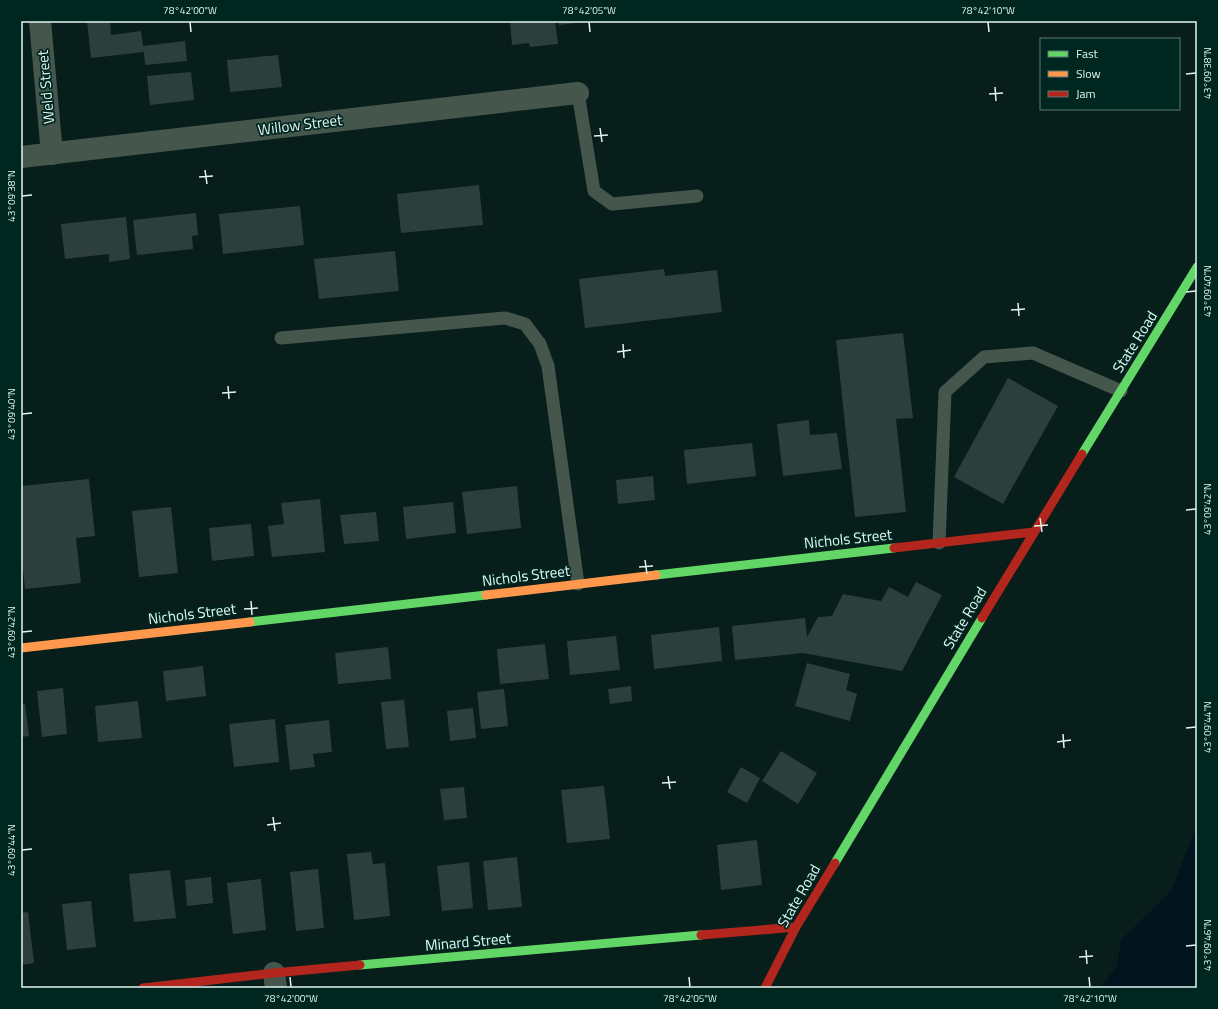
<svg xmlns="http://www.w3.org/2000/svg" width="1218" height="1009" viewBox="0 0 1218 1009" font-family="'Titillium Web',sans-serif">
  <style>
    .water { fill: #01131d }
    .building { fill: #2d3f3d }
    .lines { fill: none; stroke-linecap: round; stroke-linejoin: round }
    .lane { stroke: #45574d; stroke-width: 13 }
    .street { stroke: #45574d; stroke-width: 22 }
    .fast { stroke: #63d668; stroke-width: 9 }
    .slow { stroke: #ff974d; stroke-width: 9 }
    .jam { stroke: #b3261e; stroke-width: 9 }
    .ticks { fill: none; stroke: #e1f6f1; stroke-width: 1.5 }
    .labels { text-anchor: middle; stroke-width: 3.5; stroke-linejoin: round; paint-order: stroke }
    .street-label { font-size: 15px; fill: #e1f6f1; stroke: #002620 }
    .neatline { fill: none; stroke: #e1f6f1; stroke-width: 1.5 }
    .ticks-label { font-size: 10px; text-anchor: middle; fill: #e1f6f1 }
  </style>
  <rect width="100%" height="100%" fill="#081e1a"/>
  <path class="water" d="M1197,828v160h-97l17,-22 4,-26 51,-50 22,-58z"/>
  <g class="building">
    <path d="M87,21h23l1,14 30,-4 2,15 42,-5 2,20 -42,4 -1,-13 -53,6z"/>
    <path d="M510,21h45l3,23 -28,3 -1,-4 -17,2z"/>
    <path d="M558,21h27v1l-26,3z"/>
    <path d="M278,55l4,32 -52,5 -3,-32z"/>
    <path d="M191,72l3,28 -44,5 -3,-29z"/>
    <path d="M479,185l4,40 -82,8 -4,-39z"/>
    <path d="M300,206l4,39 -81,9 -4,-40z"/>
    <path d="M196,213l2,22 -6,1 1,13 -56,6 -4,-35z"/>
    <path d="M126,217l4,42 -21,3v-8l-44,5 -4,-35z"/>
    <path d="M395,251l4,40 -80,8 -5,-40z"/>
    <path d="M664,269l1,7 52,-6 5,42 -137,16 -6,-49z"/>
    <path d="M903,333l10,85 -17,1 10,93 -51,5 -19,-177z"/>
    <path d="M1008,378l50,28 -55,98 -49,-27z"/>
    <path d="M809,420l1,15 27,-2 5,36 -59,7 -6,-52z"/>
    <path d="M752,443l4,33 -69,8 -3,-34z"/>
    <path d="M653,476l2,24 -37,4 -2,-24z"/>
    <path d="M89,479l6,57 -19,2 5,45 -56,6 -4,-40v-63z"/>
    <path d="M517,486l4,42 -54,6 -5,-42z"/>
    <path d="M320,499l5,53 -53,5 -4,-31 16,-2 -3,-21z"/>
    <path d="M453,502l3,31 -50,6 -3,-32z"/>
    <path d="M171,507l7,66 -39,4 -7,-66z"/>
    <path d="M376,512l3,29 -35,3 -4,-29z"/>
    <path d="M251,524l3,32 -42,5 -3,-33z"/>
    <path d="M916,582l26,13 -40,76 -99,-18 -68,7 -3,-34 73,-8 2,19 11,-20 14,-1 11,-22 38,7 8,-14 19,10z"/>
    <path d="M719,627l3,34 -68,8 -3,-34z"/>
    <path d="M616,636l4,34 -50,5 -3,-34z"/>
    <path d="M545,644l4,35 -49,5 -3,-35z"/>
    <path d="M388,647l3,32 -53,5 -3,-31z"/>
    <path d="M807,663l43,11 -4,16 11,4 -7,27 -55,-15z"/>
    <path d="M203,666l3,30 -40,5 -3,-30z"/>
    <path d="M631,686l1,15 -22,3 -2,-15z"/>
    <path d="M63,688l4,46 -25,3 -5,-46z"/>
    <path d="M504,689l4,37 -27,3 -4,-37z"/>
    <path d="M404,700l5,47 -23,2 -5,-47z"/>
    <path d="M138,701l4,37 -44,4 -3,-36z"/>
    <path d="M21,704h4l4,32 -8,1z"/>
    <path d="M473,708l3,30 -26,3 -3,-30z"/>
    <path d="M275,719l4,43 -45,5 -5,-43z"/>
    <path d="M329,720l3,32 -19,2 2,13 -25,3 -5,-45z"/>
    <path d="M781,751l36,22 -19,31 -36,-23z"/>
    <path d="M741,767l19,11 -13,25 -20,-11z"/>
    <path d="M604,786l6,53 -43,4 -6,-53z"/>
    <path d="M464,787l3,31 -23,2 -4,-31z"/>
    <path d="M757,840l5,45 -41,5 -4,-45z"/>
    <path d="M371,852l2,12 12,-1 5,53 -36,4 -7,-66z"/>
    <path d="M517,857l5,50 -34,3 -5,-49z"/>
    <path d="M469,862l4,46 -31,3 -5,-45z"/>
    <path d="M318,869l6,59 -28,3 -6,-59z"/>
    <path d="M170,870l6,48 -42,4 -5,-48z"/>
    <path d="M211,877l2,26 -26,3 -2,-26z"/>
    <path d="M261,879l5,51 -33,4 -6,-51z"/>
    <path d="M91,901l5,46 -29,3 -5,-46z"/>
    <path d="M28,912l6,51 -13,2v-52z"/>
  </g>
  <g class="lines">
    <g class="lane">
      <path d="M578,93l16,98 18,13 85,-8"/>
      <path d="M281,338l224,-20 20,6 15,20 8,22 30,218"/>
      <path d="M939,543l6,-151 39,-35 49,-4 88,38"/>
    </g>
    <g class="street">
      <path d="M40,21l12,133"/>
      <path d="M21,157l557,-64"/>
      <path d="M274,973l2,15"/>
    </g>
    <g class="fast">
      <path d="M1082,454l115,-187"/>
      <path d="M656,575l238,-27"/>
      <path d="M250,622l236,-27"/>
      <path d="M835,863l147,-245"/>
      <path d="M360,965l341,-30"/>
    </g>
    <g class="slow">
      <path d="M486,595l170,-20"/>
      <path d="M21,648l229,-26"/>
    </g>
    <g class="jam">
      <path d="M894,548l140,-16"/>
      <path d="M982,618l100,-164"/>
      <path d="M701,935l95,-8"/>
      <path d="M143,988l131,-15 86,-8"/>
      <path d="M765,988l31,-61 39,-64"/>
    </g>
  </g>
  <path class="ticks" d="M190,22l1,10M589,22l1,10M988,22l1,10M1186,74l10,-1M995,87l1,14M989,94l14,-1M600,128l2,14M594,136l14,-1M205,170l2,14M199,177l14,-1M22,196l10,-1M1186,292l10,-1M1018,303l1,13M1011,310l14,-1M623,344l1,14M617,352l14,-2M228,386l1,13M222,393l14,-1M22,414l10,-1M1186,510l10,-1M1040,518l2,14M1034,526l14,-1M645,560l2,14M639,567l14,-1M251,601l1,14M244,609l14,-1M22,632l10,-1M1186,728l10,-1M1063,734l1,14M1057,742l14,-2M668,776l2,13M662,783l14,-1M273,817l2,14M267,825l14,-2M22,850l10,-1M1186,946l10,-1M1086,950l1,14M1079,957l14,-1M290,977l1,10M689,977l1,10M1089,977l1,10"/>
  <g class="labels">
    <g class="street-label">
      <text transform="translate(46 87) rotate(-95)" y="5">Weld Street</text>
      <text transform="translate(300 125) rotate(-7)" y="5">Willow Street</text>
      <text transform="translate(1135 342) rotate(-58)" y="5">State Road</text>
      <text transform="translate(848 539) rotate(-6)" y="5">Nichols Street</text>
      <text transform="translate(526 576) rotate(-7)" y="5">Nichols Street</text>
      <text transform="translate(192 614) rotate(-7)" y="5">Nichols Street</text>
      <text transform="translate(965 618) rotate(-59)" y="5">State Road</text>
      <text transform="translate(799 896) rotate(-60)" y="5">State Road</text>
      <text transform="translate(468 942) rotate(-5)" y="5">Minard Street</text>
    </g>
  </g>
  <rect width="1218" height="1009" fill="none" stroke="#002620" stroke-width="44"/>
  <rect x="1040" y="38" width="140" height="72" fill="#002620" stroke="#5a7974"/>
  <rect x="1048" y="51" width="20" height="6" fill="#63d668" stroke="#5a7974"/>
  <text x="1076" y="58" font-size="12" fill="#e1f6f1">Fast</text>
  <rect x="1048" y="71" width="20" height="6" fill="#ff974d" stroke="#5a7974"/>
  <text x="1076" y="78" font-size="12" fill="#e1f6f1">Slow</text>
  <rect x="1048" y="91" width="20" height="6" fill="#b3261e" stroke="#5a7974"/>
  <text x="1076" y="98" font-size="12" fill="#e1f6f1">Jam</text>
  <rect x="22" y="22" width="1174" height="965" class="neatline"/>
  <g class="ticks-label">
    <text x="190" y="14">78°42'00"W</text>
    <text x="589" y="14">78°42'05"W</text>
    <text x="988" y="14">78°42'10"W</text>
    <text transform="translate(1207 73) rotate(-90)" y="4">43°09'38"N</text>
    <text transform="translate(11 196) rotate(-90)" y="4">43°09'38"N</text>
    <text transform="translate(1207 291) rotate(-90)" y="4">43°09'40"N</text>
    <text transform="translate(11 414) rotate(-90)" y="4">43°09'40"N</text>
    <text transform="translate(1207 509) rotate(-90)" y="4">43°09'42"N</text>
    <text transform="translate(11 632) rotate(-90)" y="4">43°09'42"N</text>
    <text transform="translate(1207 727) rotate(-90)" y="4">43°09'44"N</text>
    <text transform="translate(11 850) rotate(-90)" y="4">43°09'44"N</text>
    <text transform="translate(1207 945) rotate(-90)" y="4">43°09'46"N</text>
    <text x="291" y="1002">78°42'00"W</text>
    <text x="690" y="1002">78°42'05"W</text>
    <text x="1090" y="1002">78°42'10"W</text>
  </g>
</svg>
